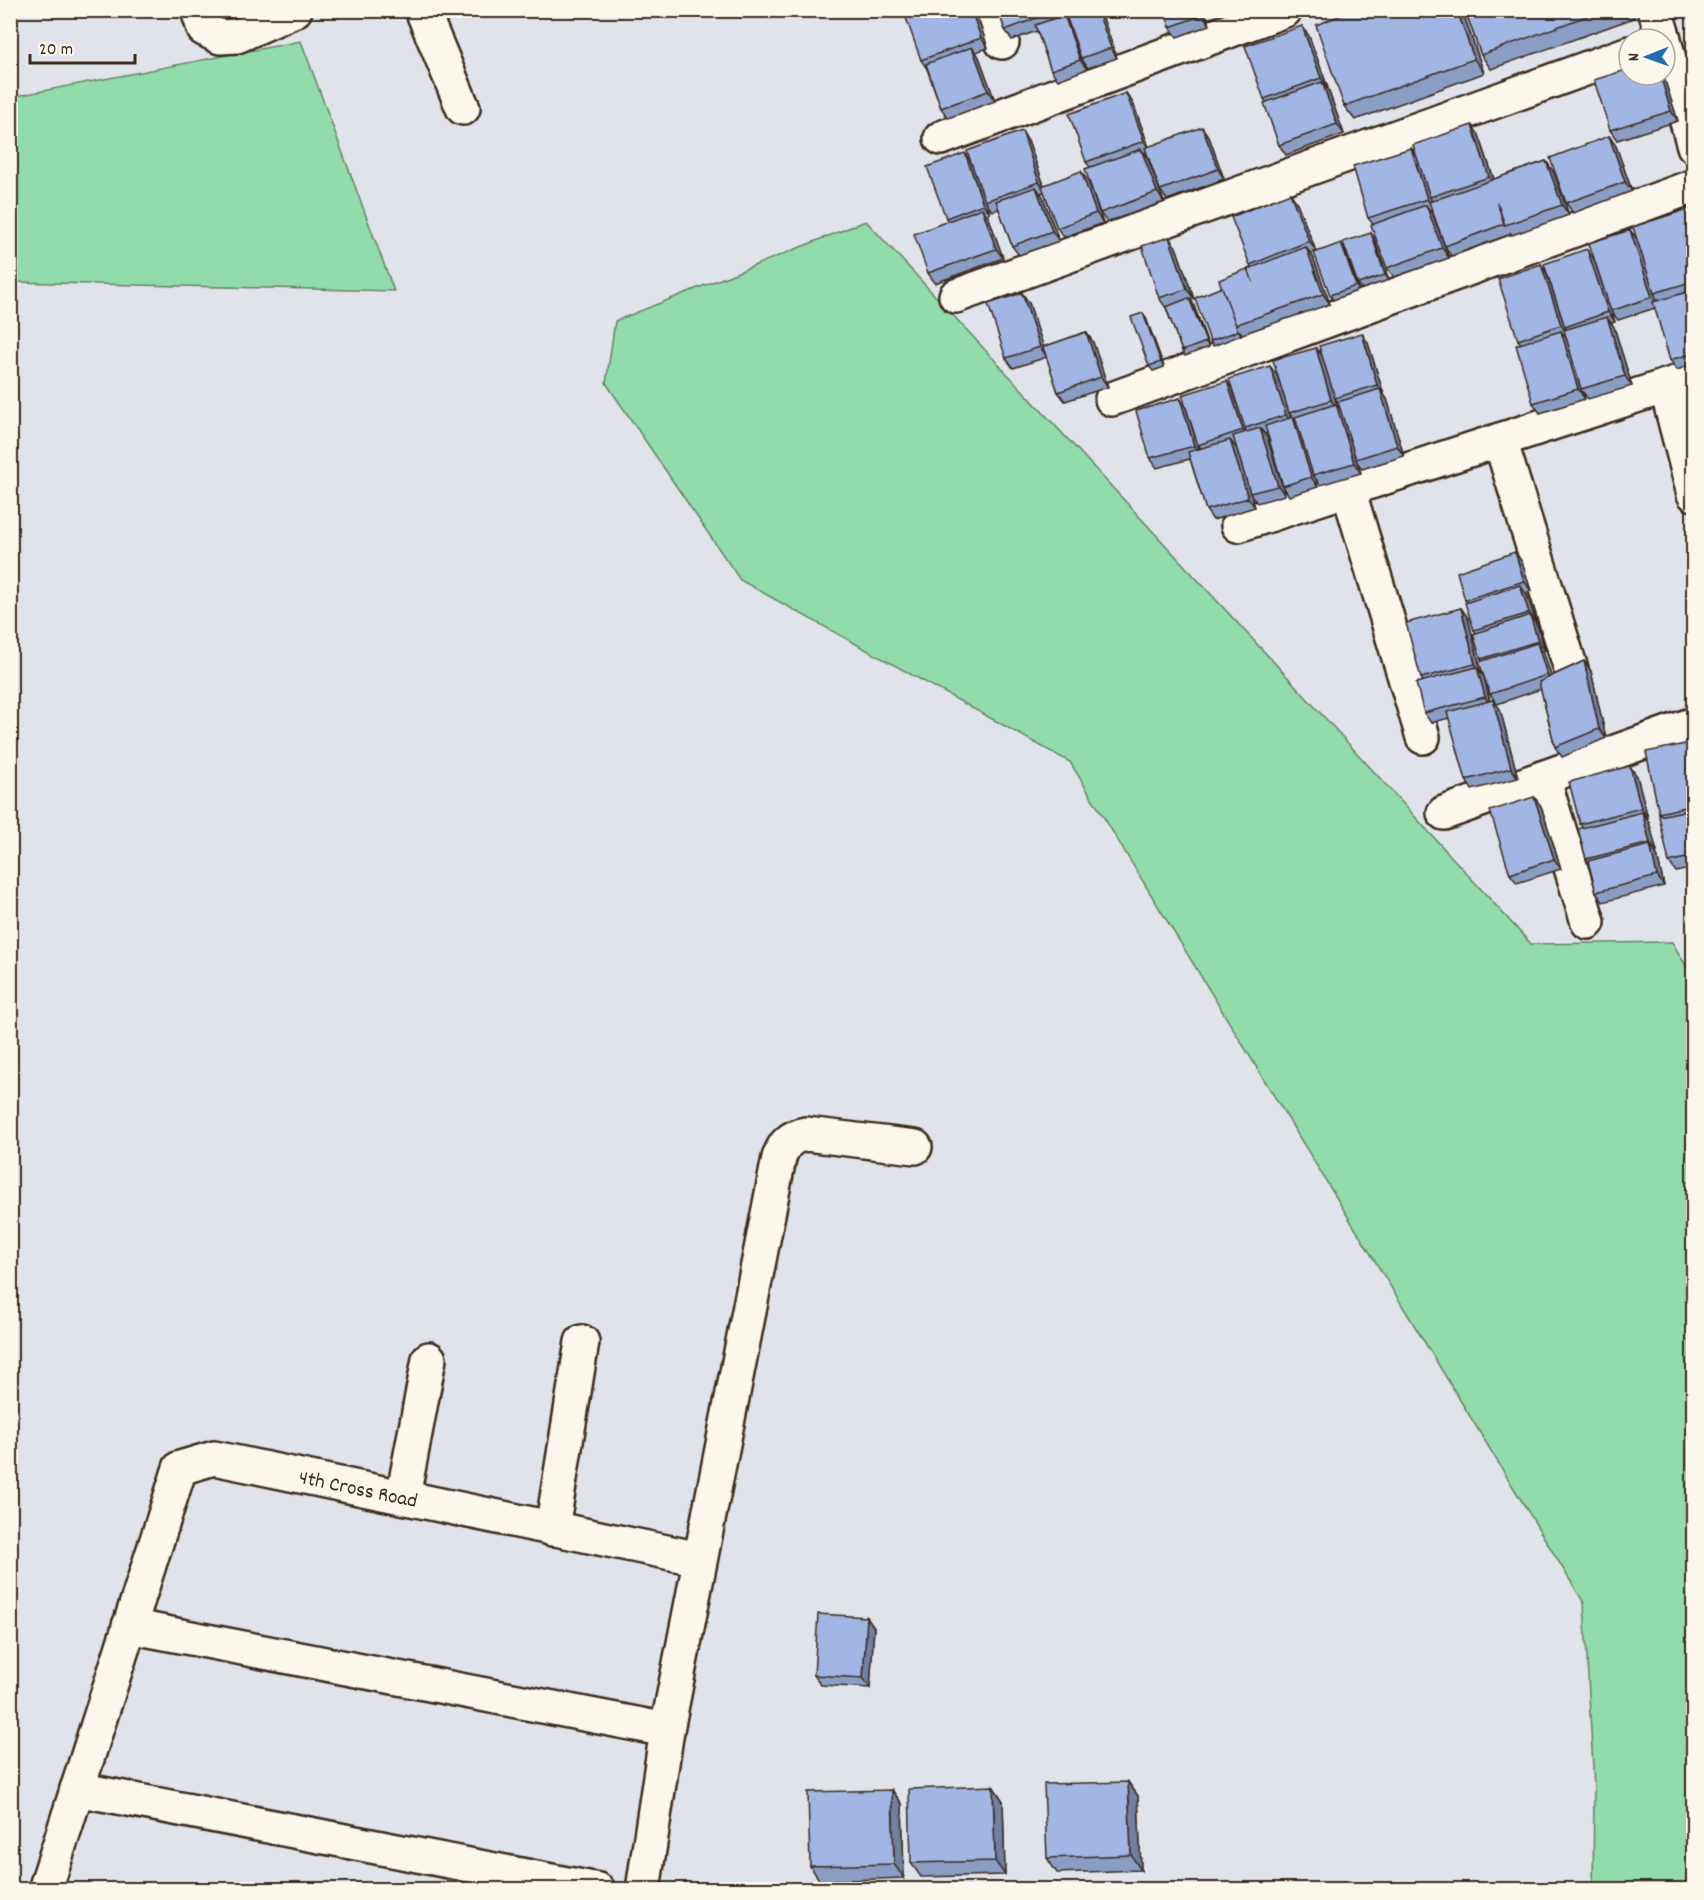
<svg xmlns="http://www.w3.org/2000/svg" width="1704" height="1900" viewBox="0 0 1704 1900" font-family="Dekko,sans-serif">
  <style>
    .green { fill: #92dbab; stroke: #668264; stroke-width: 1.5 }
    .lines { fill: none; stroke-linecap: round; stroke-linejoin: round }
    .minor-casing { stroke: #3b2a1e; stroke-width: 38 }
    .minor { stroke: #fbf7ec; stroke-width: 33 }
    .wall { fill: #8a9dc4; stroke: #3b2a1e; stroke-width: 1.5; fill-rule: evenodd }
    .shaded-wall { fill: #717fa0; stroke: #3b2a1e; stroke-width: 1.5 }
    .building { fill: #a1b6e4; stroke: #3b2a1e; stroke-width: 1.5 }
    .labels { text-anchor: middle; stroke-width: 6; stroke-linejoin: round; paint-order: stroke }
    .street-label { font-size: 21px; fill: #3b2a1e; stroke: #fbf7ec }
  </style>
  <rect width="100%" height="100%" fill="#e0e4ea"/>
  <filter id="ink" filterUnits="userSpaceOnUse"><feTurbulence type="fractalNoise" baseFrequency=".0167" numOctaves="2"/><feDisplacementMap in="SourceGraphic" scale="12" xChannelSelector="R" yChannelSelector="G"/><feConvolveMatrix kernelMatrix="1 2 1 2 8 2 1 2 1" color-interpolation-filters="sRGB"/></filter>
  <g filter="url(#ink)">
    <g class="green">
      <path d="M301,41l93,250 -383,-9v-185z"/>
      <path d="M866,221l428,463 237,260 141,-2 22,37 -1,910h-100l1,-102 -10,-184 -514,-841 -330,-182 -134,-197 9,-62z"/>
    </g>
    <g class="lines">
      <g class="minor-casing">
        <g id="minor">
          <path d="M198,10l6,19 16,8 17,-1 58,-26"/>
          <path d="M422,10l41,98"/>
          <path d="M992,10l10,32"/>
          <path d="M1655,10l9,29"/>
          <path d="M1665,44l29,102"/>
          <path d="M941,138l344,-128"/>
          <path d="M956,296l673,-243"/>
          <path d="M1666,386l28,108"/>
          <path d="M1112,399l582,-213"/>
          <path d="M1500,440l71,229"/>
          <path d="M1348,489l75,248"/>
          <path d="M1238,525l456,-148"/>
          <path d="M1543,778l45,144"/>
          <path d="M1444,813l250,-89"/>
          <path d="M403,1497l26,-138"/>
          <path d="M552,1529l30,-187"/>
          <path d="M129,1626l538,104"/>
          <path d="M77,1789l521,101"/>
          <path id="s1" d="M45,1890l135,-422 34,-10 486,101"/>
          <path d="M643,1890l24,-160 112,-572c5,-15 11,-21 27,-24l109,13"/>
        </g>
      </g>
      <use href="#minor" class="minor"/>
    </g>
    <g class="wall">
      <path d="M906,10h69l13,38 -12,4 3,5 16,44 -47,17 -7,-10 -14,-39 -6,-9 -13,-46z"/>
      <path d="M998,10h102l17,48 -29,10 -3,-4 2,5 -29,11 -7,-10 -14,-39 -25,9 -7,-10z"/>
      <path d="M1204,10l6,15 -33,12 -7,-10z"/>
      <path d="M1462,10l22,63 -129,47 -11,-14z"/>
      <path d="M1465,10h166l3,8 -143,51 -10,-14z"/>
      <path d="M1302,26l7,10 19,52h-1l2,4 15,42 -58,21 -7,-10 -13,-43 -2,-3z"/>
      <path d="M1629,75h34l15,46 -61,19 -7,-10z"/>
      <path d="M1126,93l7,10 16,44 60,-10 15,42 -57,21 -7,-10 -14,-38 -2,1 4,6 16,43 -57,20 -7,-9 -10,-46 -4,-5z"/>
      <path d="M1479,135l15,44 52,-18 7,10 16,44 -57,20 -2,-3 1,2 -60,22 -6,-10 -13,-36h-2l3,5 16,43 -55,19 -7,-9 -14,-44 -5,-6 49,-62z"/>
      <path d="M1609,136l7,10 16,45 -59,22 -7,-10z"/>
      <path d="M1028,141l16,44 44,-4 15,42 -39,14 -7,-9 -13,-36 -3,1 2,4 16,44 -40,14 -7,-9 -13,-37 -7,2 -5,-7 3,9 -3,2 2,3 14,40 -68,25 -7,-10 20,-52 -2,-3 24,-57z"/>
      <path d="M1290,193l7,10 19,48 -5,2 2,4 17,47 -88,30 -3,-4 2,5 -28,11 -3,-5 12,-54 28,-14 1,-5 -1,-3z"/>
      <path d="M1694,207v157l-17,6 -7,-10 -15,-52 -37,12 -7,-9 4,11 -4,1 3,4 18,59 -44,13 -5,-7 2,7 -45,14 -7,-10 -12,-59 -3,-4 23,-76 6,10 47,-15 13,39 23,-68 6,8z"/>
      <path d="M1371,233l3,5 15,42 -27,9 -4,-5z"/>
      <path d="M1176,247l18,52 -3,1 2,3 16,44 -24,9 -3,-5 -16,-43 -7,-10z"/>
      <path d="M1344,248l15,42 -26,10 -3,-5z"/>
      <path d="M1022,293l7,10 14,44 43,-15 7,10 15,45 -43,14 -7,-9 -11,-35 -34,11 -7,-10z"/>
      <path d="M1143,313l3,5 18,49 -11,4 -4,-5z"/>
      <path d="M1368,343l16,52 3,4 17,57 -42,13 -5,-7 4,11 -41,12 -4,-6 2,8 -29,9 -6,-10 -16,-53 -3,1 3,3 18,58 -28,8 -6,-8 4,12 -42,13 -7,-10 -16,-51 -33,9 -7,-10 36,-50 47,-18 44,-15 14,43 1,-1 -3,-4 27,-65 7,9 14,48 4,6 -2,-8 -4,-5zM1187,410l11,35 3,3 -2,1z"/>
      <path d="M1515,552l7,10 9,29 -5,2 1,2 9,27 -1,1 2,2 8,25 -2,1 8,25 33,-15 7,10 15,67 -44,19 -7,-10 -14,-58 -44,15 -7,-10 -8,-33 -1,-2 -5,-26 -2,-3 -7,-28 -2,-2z"/>
      <path d="M1461,608l7,10 14,56 2,3 6,24 3,-1 7,9 18,69 -46,12 -6,-10 -17,-62 -18,5 -7,-10 -1,-32 -2,-3z"/>
      <path d="M1690,743l4,5v120l-18,4 -7,-10 -8,-47 -2,-2z"/>
      <path d="M1637,776l11,42 -1,1 2,3 8,30 -2,1 2,2 7,31 -61,16 -7,-10 -10,-33 -3,-31 -3,-4z"/>
      <path d="M1534,797l7,9 20,63 -44,14 -7,-9z"/>
      <path d="M867,1617l7,10 -4,61 -49,-3 -7,-10z"/>
      <path d="M1128,1782l10,14 3,74 -84,3 -10,-15z"/>
      <path d="M993,1786l10,15 2,74 -84,2 -10,-14z"/>
      <path d="M892,1790l10,14 2,74 -84,3 -10,-15z"/>
    </g>
    <g class="shaded-wall">
      <path d="M971,10h4l13,38 -7,-10z"/>
      <path d="M1097,10h3l17,48 -6,-10z"/>
      <path d="M1201,10h3l6,15 -7,-10z"/>
      <path d="M1457,10h5l22,63 -10,-14z"/>
      <path d="M1064,15l7,10 10,33 4,6 2,5 -7,-9z"/>
      <path d="M1302,26l7,10 19,52 -7,-10z"/>
      <path d="M972,47l7,10 16,44 -7,-10z"/>
      <path d="M1660,75h3l15,46 -7,-10z"/>
      <path d="M1322,82l7,10 15,42 -7,-10z"/>
      <path d="M1126,93l7,10 17,48 -6,-10z"/>
      <path d="M1472,125l7,10 17,51 -7,-9z"/>
      <path d="M1202,127l7,10 15,42 -6,-10z"/>
      <path d="M1022,131l6,10 18,50 -7,-9z"/>
      <path d="M1609,136l7,10 16,45 -7,-9z"/>
      <path d="M1411,148l7,10 16,51 -7,-10z"/>
      <path d="M1141,149l7,10 16,43 -7,-10z"/>
      <path d="M965,153l7,10 18,50 -7,-9z"/>
      <path d="M1546,161l7,10 16,44 -7,-10z"/>
      <path d="M1081,171l7,10 15,42 -7,-10z"/>
      <path d="M1036,187l7,10 16,44 -7,-10z"/>
      <path d="M1290,193l7,10 19,48 -7,-10z"/>
      <path d="M1426,205l7,10 16,43 -7,-10z"/>
      <path d="M982,208l7,10 14,40 -7,-9z"/>
      <path d="M1630,230l7,9 22,68 -7,-10z"/>
      <path d="M1371,233l3,5 15,42 -4,-5z"/>
      <path d="M1169,237l7,10 18,52 -7,-10z"/>
      <path d="M1341,243l3,5 15,42 -3,-4z"/>
      <path d="M1306,247l7,10 17,47 -7,-10z"/>
      <path d="M1587,249l7,10 21,63 -7,-10z"/>
      <path d="M1541,264l6,10 21,61 -7,-10z"/>
      <path d="M1022,293l7,10 18,54 -7,-10z"/>
      <path d="M1189,298l4,5 16,44 -3,-5z"/>
      <path d="M1143,313l3,5 18,49 -3,-5z"/>
      <path d="M1607,317l7,10 18,59 -7,-10z"/>
      <path d="M1561,331l7,10 13,48 4,10 -7,-10z"/>
      <path d="M1086,332l7,10 15,45 -7,-10z"/>
      <path d="M1362,333l6,10 16,52 -7,-10z"/>
      <path d="M1316,348l7,9 14,48 6,9 13,45 1,3 4,11 -7,-10 -17,-54 -6,-9z"/>
      <path d="M1270,366l7,9 16,49 -7,-9z"/>
      <path d="M1227,381l6,9 16,50 -6,-10z"/>
      <path d="M1380,389l7,10 17,57 -7,-10z"/>
      <path d="M1180,398l6,10 15,48 -7,-10z"/>
      <path d="M1293,417l7,10 13,48 3,4 2,8 -7,-10z"/>
      <path d="M1260,428l7,9 18,58 -7,-9z"/>
      <path d="M1230,440l7,9 18,58 -7,-9z"/>
      <path d="M1515,552l7,10 9,29 -7,-10z"/>
      <path d="M1520,585l7,10 9,27 -7,-9z"/>
      <path d="M1461,608l7,10 14,56 -7,-10z"/>
      <path d="M1530,615l7,10 8,25 -7,-9z"/>
      <path d="M1537,643l7,10 10,32 -7,-10z"/>
      <path d="M1584,661l7,10 15,67 -7,-9z"/>
      <path d="M1477,667l7,10 7,30 -6,-10z"/>
      <path d="M1493,700l7,9 18,69 -7,-10z"/>
      <path d="M1690,743l4,5v12z"/>
      <path d="M1630,766l7,10 11,42 -7,-10z"/>
      <path d="M1534,797l7,9 20,63 -7,-10z"/>
      <path d="M1642,812l7,10 8,30 -7,-9z"/>
      <path d="M1650,845l7,10 7,31 -7,-10z"/>
      <path d="M867,1617l7,10 -4,61 -7,-10z"/>
      <path d="M1128,1782l10,14 3,74 -10,-15z"/>
      <path d="M993,1786l10,15 2,74 -10,-14z"/>
      <path d="M892,1790l10,14 2,74 -10,-14z"/>
    </g>
    <g class="building">
      <path d="M918,10h53l10,28 -60,22 -16,-45z"/>
      <path d="M998,10h60l-53,20z"/>
      <path d="M1064,10h33l14,38 -30,10z"/>
      <path d="M1164,10h37l2,5 -33,12z"/>
      <path d="M1354,10h103l17,49 -130,47 -28,-81z"/>
      <path d="M1465,10h138l-122,45z"/>
      <path d="M1691,10h3v10z"/>
      <path d="M1064,15l16,45 -29,10 -16,-45z"/>
      <path d="M1302,26l19,52 -57,21 -19,-53z"/>
      <path d="M972,47l16,44 -47,17 -15,-44z"/>
      <path d="M1629,69v6h31l11,36 -61,19 -16,-50z"/>
      <path d="M1322,82l15,42 -58,21 -15,-42z"/>
      <path d="M1126,93l18,48 -58,21 -17,-48z"/>
      <path d="M1472,125l17,52 -59,20 -17,-52z"/>
      <path d="M1202,127l16,42 -58,21 -15,-42z"/>
      <path d="M1022,131l17,51 -54,19 -18,-50z"/>
      <path d="M1609,136l16,46 -59,21 -16,-45z"/>
      <path d="M1411,148l16,51 -59,19 -15,-52z"/>
      <path d="M1141,149l16,43 -57,21 -15,-44z"/>
      <path d="M965,153l18,51 -37,14 -19,-51z"/>
      <path d="M1546,161l16,44 -57,20 -8,-23 7,22 -59,22 -16,-44z"/>
      <path d="M1081,171l15,42 -39,15 -15,-42z"/>
      <path d="M1036,187l16,44 -40,15 -16,-45z"/>
      <path d="M1290,193l19,48 -59,24 -19,-48z"/>
      <path d="M1426,205l16,43 -55,20 -16,-43z"/>
      <path d="M1694,207v74l-40,12 -21,-66z"/>
      <path d="M982,208l14,41 -68,24 -14,-39z"/>
      <path d="M1630,230l22,67 -41,14 -22,-68z"/>
      <path d="M1371,233l14,42 -27,9 -15,-42z"/>
      <path d="M1169,237l18,52 -28,9 -17,-52z"/>
      <path d="M1341,243l15,43 -26,9 -16,-42z"/>
      <path d="M1306,247l17,47 -88,31 -16,-45 28,-11 6,13 -5,-13z"/>
      <path d="M1587,249l21,63 -43,15 -21,-63z"/>
      <path d="M1541,264l20,61 -43,15 -20,-61z"/>
      <path d="M1222,287l16,44 -28,10 -15,-43z"/>
      <path d="M1694,290v63l-24,7 -17,-58z"/>
      <path d="M1022,293l18,54 -34,11 -18,-54z"/>
      <path d="M1189,298l17,44 -24,9 -16,-44z"/>
      <path d="M1143,313l18,49 -12,4 -18,-49z"/>
      <path d="M1607,317l18,59 -44,13 -17,-59z"/>
      <path d="M1561,331l17,58 -45,14 -17,-58z"/>
      <path d="M1086,332l15,45 -43,15 -15,-45z"/>
      <path d="M1362,333l15,52 -42,13 -16,-52z"/>
      <path d="M1316,348l15,52 -42,13 -16,-53z"/>
      <path d="M1270,366l16,49 -41,13 -16,-49z"/>
      <path d="M1227,381l16,49 -45,15 -16,-50z"/>
      <path d="M1380,389l17,57 -41,13 -18,-57z"/>
      <path d="M1694,394v20l-6,-18z"/>
      <path d="M1180,398l14,48 -44,12 -14,-47z"/>
      <path d="M1336,404l18,59 -41,12 -18,-58z"/>
      <path d="M1293,417l18,60 -28,9 -18,-60z"/>
      <path d="M1260,428l18,58 -28,7 -17,-57z"/>
      <path d="M1230,440l18,58 -42,12 -18,-58z"/>
      <path d="M1515,552l9,29 -59,19 -8,-28z"/>
      <path d="M1520,585l9,28 -55,17 -9,-27z"/>
      <path d="M1461,608l14,56 -54,14 -15,-55z"/>
      <path d="M1530,615l8,26 -57,18 -8,-25z"/>
      <path d="M1537,643l10,32 -57,19 -11,-32z"/>
      <path d="M1584,661l15,68 -44,18 -16,-65z"/>
      <path d="M1477,667l8,30 -61,16 -8,-30z"/>
      <path d="M1493,700l18,68 -45,12 -19,-68z"/>
      <path d="M1690,743l4,17v45l-35,8 -13,-61z"/>
      <path d="M1630,766l11,42 -61,16 -11,-42z"/>
      <path d="M1534,797l20,62 -44,15 -20,-63z"/>
      <path d="M1694,809v47l-25,6 -10,-46z"/>
      <path d="M1642,812l8,31 -64,16 -8,-30z"/>
      <path d="M1650,845l7,31 -61,16 -8,-31z"/>
      <path d="M818,1614l49,3 -4,61 -49,-3z"/>
      <path d="M1128,1782l3,73 -84,3 -3,-74z"/>
      <path d="M993,1786l2,75 -84,2 -2,-74z"/>
      <path d="M892,1790l2,74 -84,2 -2,-74z"/>
    </g>
  </g>
  <g class="labels">
    <g class="street-label">
      <text dy="7" stroke="none"><textPath href="#s1" startOffset="626">4th Cross Road</textPath></text>
    </g>
  </g>
  <rect width="1704" height="1900" fill="none" stroke="#fbf7ec" stroke-width="36"/>
  <rect x="18" y="18" width="1668" height="1864" fill="none" stroke="#3b2a1e" stroke-width="2" filter="url(#ink)"/>
  <g transform="translate(1647 57) rotate(269)"><circle r="28" fill="#fbf7ec" stroke="#aea59a" stroke-width="1.5"/>
  <path d="M0-4.5L10 22L0 15L-10 22Z" fill="#1f6fb2"/>
  <text y="-9" font-size="16" font-weight="bold" text-anchor="middle" fill="#3b2a1e">N</text>
  </g>
  <path d="M30 54v9h105v-9" fill="none" stroke="#3b2a1e" stroke-width="3"/>
  <text x="39" y="54" font-size="18" fill="#3b2a1e" stroke="#fbf7ec" stroke-width="4.5" paint-order="stroke">20 m</text>
</svg>
